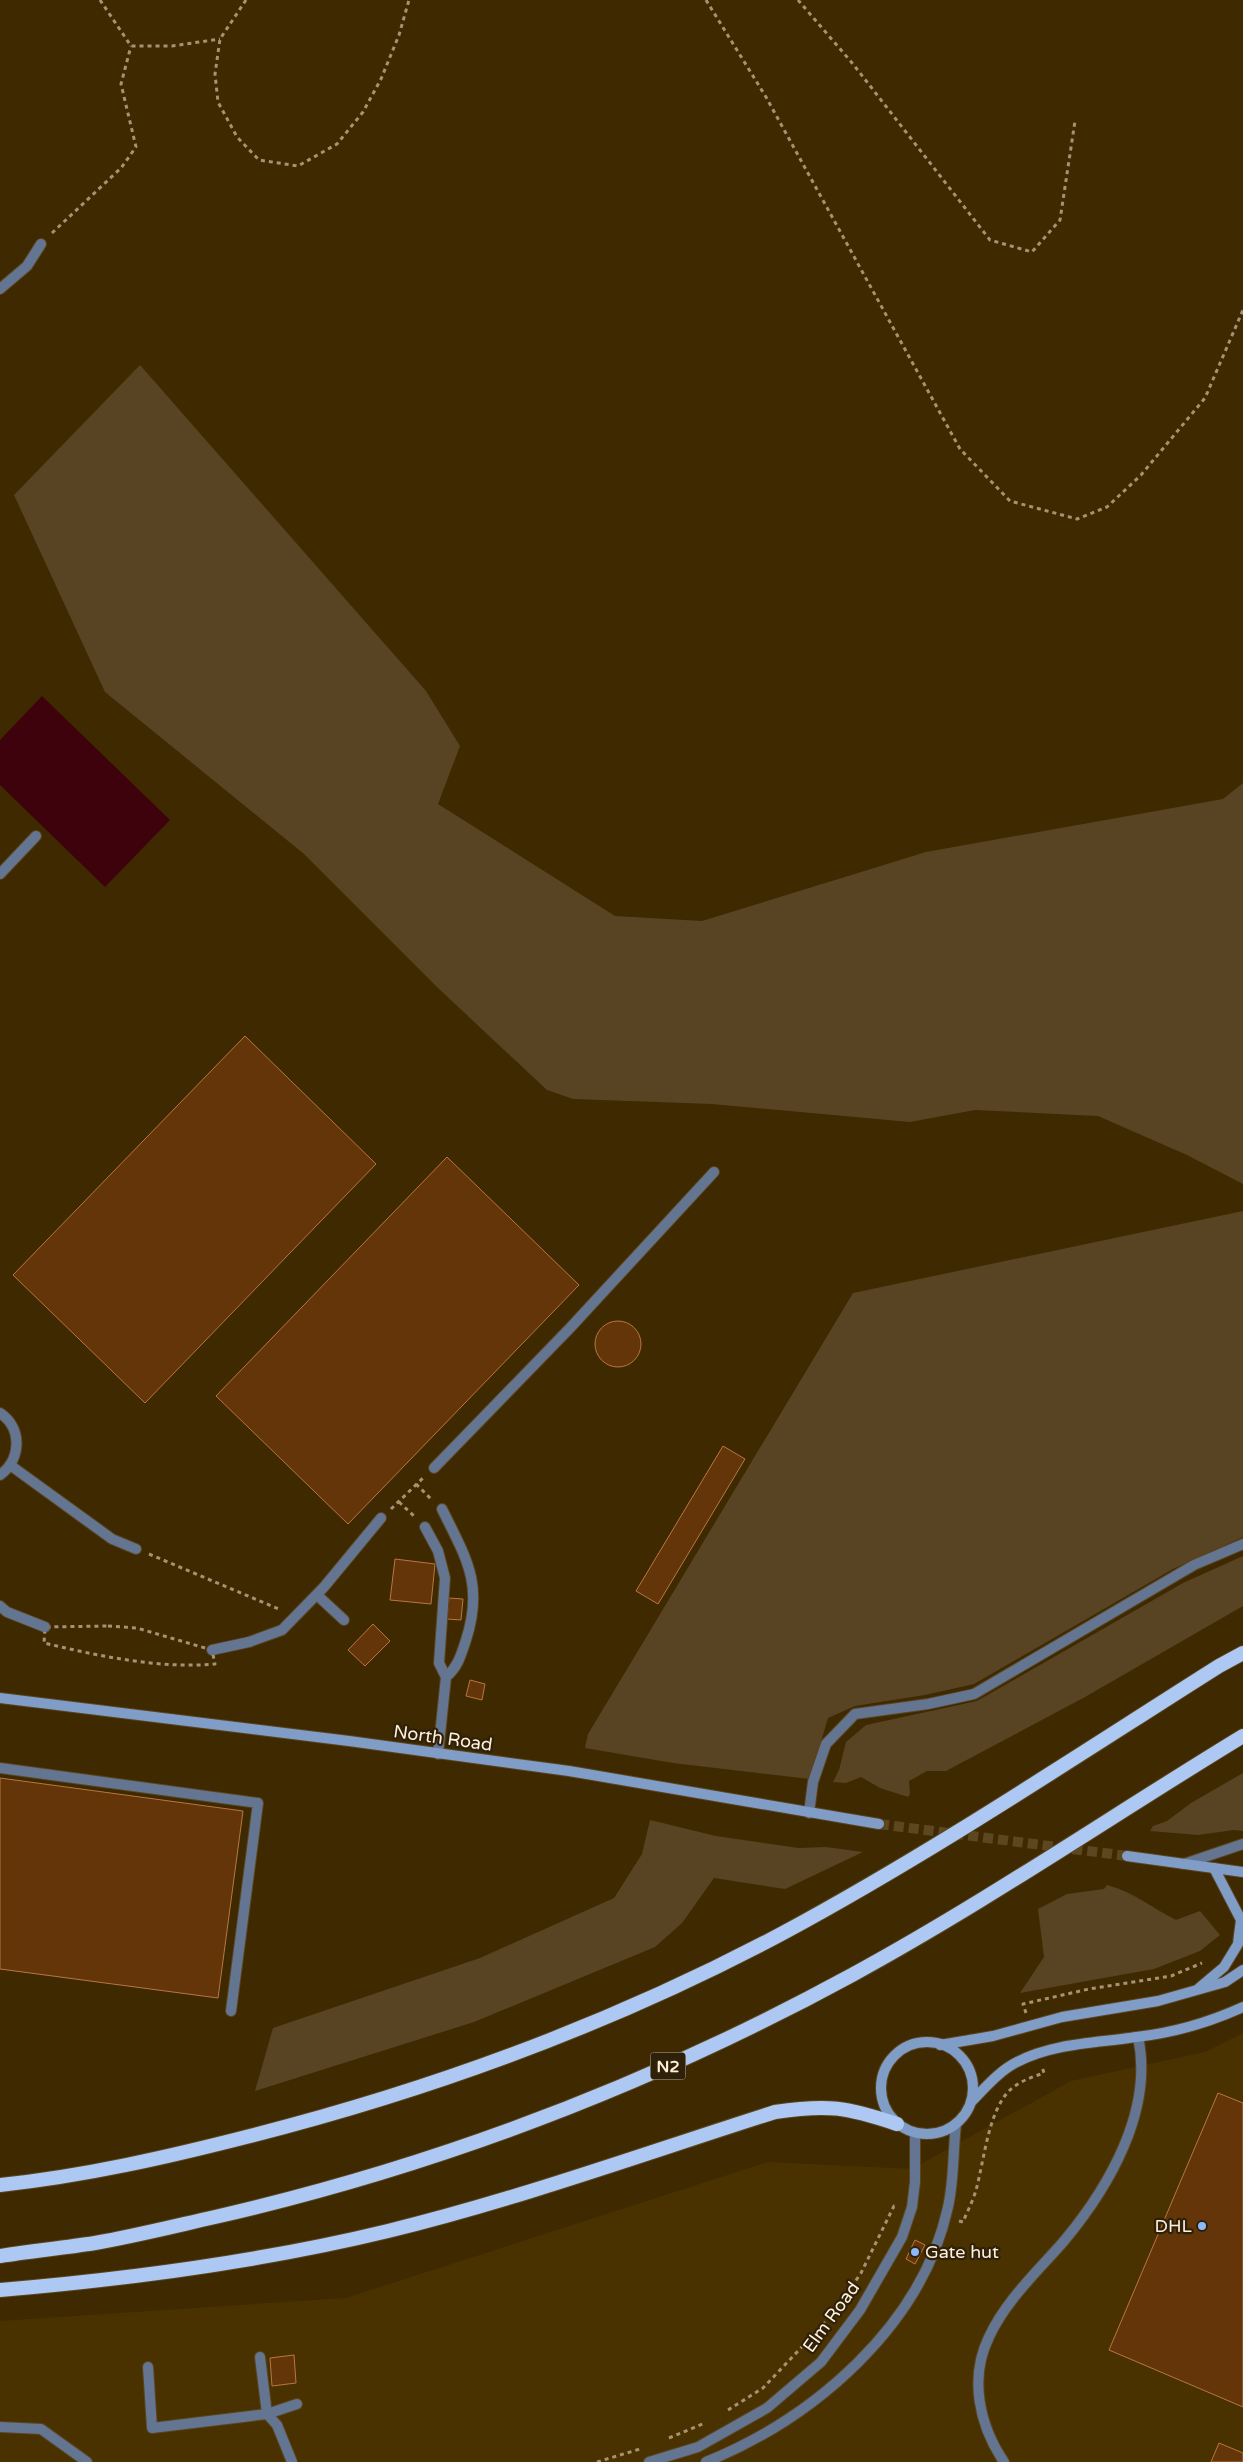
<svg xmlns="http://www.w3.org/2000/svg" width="1243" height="2462" viewBox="0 0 1243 2462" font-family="'Varela Round',sans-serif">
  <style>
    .built { fill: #4a3200 }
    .green { fill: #584422 }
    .water { fill: #3e020c }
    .building { fill: #633508; stroke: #b87742 }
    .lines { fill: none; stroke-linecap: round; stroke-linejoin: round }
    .secondary-tunnel { stroke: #5c4721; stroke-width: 10; stroke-dasharray: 10 5; stroke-linecap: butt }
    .service-casing { stroke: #5a451f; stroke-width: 12 }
    .minor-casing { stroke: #5a451f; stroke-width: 12 }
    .secondary-casing { stroke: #5a451f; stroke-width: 12 }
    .trunk-casing { stroke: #5a451f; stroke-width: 16 }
    .path { stroke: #a69375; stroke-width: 3; stroke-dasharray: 4 4; stroke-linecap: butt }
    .service { stroke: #637590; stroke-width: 10 }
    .minor { stroke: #637590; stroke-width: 10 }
    .secondary { stroke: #809dc8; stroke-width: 10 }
    .trunk { stroke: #adc8f3; stroke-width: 14 }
    .poi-dot { fill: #8cb9fc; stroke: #2f2109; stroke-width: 2 }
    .labels { text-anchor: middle; stroke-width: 4.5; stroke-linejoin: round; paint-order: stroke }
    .shield { fill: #2f2109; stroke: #c1b29c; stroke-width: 1 }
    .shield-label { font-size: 16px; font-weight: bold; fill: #fff0db }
    .street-label { font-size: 18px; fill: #fff0db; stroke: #2f2109 }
    .poi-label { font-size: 18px; fill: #fff0db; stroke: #2f2109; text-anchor: end }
  </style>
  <rect width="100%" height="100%" fill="#3f2900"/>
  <path class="built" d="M1243,2033v429h-1243v-141l346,-23 422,-136 144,7 159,-88 134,-29z"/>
  <g class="green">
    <path d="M140,365l286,326 34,55 -22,58 177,112 87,5 224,-69 297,-53 20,-16v401l-56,-29 -89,-39 -123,-6 -65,12 -198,-18 -139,-5 -26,-9 -109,-102 -134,-134 -199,-162 -91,-197z"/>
    <path d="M1243,1211v326l-70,32 -199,115 -49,11 -70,11 -27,12 -18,61 -137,-16 -88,-15 3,-14 265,-441z"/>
    <path d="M1243,1556v50l-158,91 -139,74h-19l-18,10 1,13 -2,3 -28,-9 -19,-11 -15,6 -13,-1 6,-12 7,-28 20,-17 111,-24 206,-118z"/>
    <path d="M1243,1773v58l-9,-1 -36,5 -48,-4 3,-5 14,-5 24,-18z"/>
    <path d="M650,1820l66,16 83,12 27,-1 37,5 -78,37 -71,-11 -32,45 -27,24 -181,75 -219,69 18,-63 207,-70 134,-60 28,-44z"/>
    <path d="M1107,1885c27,7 45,23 69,35l24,-9 20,24 -20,16 -46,18 -134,24 24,-36 -6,-48 29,-15 37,-5z"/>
  </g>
  <path class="water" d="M42,696l128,124 -65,67 -105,-102v-45z"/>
  <g class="building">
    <path d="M245,1036l131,128 -231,239 -132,-128z"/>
    <path d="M447,1157l132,128 -231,239 -132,-128z"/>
    <circle cx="618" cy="1344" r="23"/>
    <path d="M723,1446l22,13 -87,145 -22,-13z"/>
    <path d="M395,1559l40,5 -4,40 -41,-4z"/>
    <path d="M449,1598l14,1 -2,21 -14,-1z"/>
    <path d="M373,1624l17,17 -25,25 -17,-16z"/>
    <path d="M470,1680l15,4 -3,16 -16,-4z"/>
    <path d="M0,1778l243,33 -25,187 -218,-29z"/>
    <path d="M1218,2093l25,10v304l-134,-57z"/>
    <path d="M915,2240l10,5 -10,19 -9,-5z"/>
    <path d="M294,2355l2,28 -24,3 -2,-28z"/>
    <path d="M1219,2443l24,10v9h-32z"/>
  </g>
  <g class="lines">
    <path class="secondary-tunnel" d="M879,1824l248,32"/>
    <g class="service-casing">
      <g id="service">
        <path d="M0,289l27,-23 14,-22"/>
        <path d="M0,874l36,-38"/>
        <path d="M0,1413c23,15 21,47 0,62"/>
        <path d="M10,1465l102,74 24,10"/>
        <path d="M434,1468l136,-140 144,-156"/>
        <path d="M442,1509c24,49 42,75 24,131 -5,15 -8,27 -20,37"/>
        <path d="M425,1527l13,24 7,27 -6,85 7,14 -8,77"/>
        <path d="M317,1595l27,25"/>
        <path d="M0,1606l7,6 38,15"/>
        <path d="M212,1650l37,-8 33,-12 42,-43 57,-69"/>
        <path d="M0,1768l258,35 -27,208"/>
        <path d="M809,1813l4,-31 13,-38 29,-30 73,-10 46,-10 220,-129 49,-21"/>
        <path d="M1184,1864l59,-20"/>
        <path d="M260,2357l7,57 10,11 15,37"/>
        <path d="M148,2367l4,61 115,-14 30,-10"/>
        <path d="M0,2427l41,2 46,33"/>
      </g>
    </g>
    <g class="minor-casing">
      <g id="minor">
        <path d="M649,2462l49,-15 69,-39 54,-46 39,-52 42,-73 10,-30 3,-25v-49"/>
        <path d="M706,2462c108,-44 216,-136 242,-255 6,-26 5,-56 8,-83"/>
        <path d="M1004,2462c-25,-37 -35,-84 -15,-125 17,-37 49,-66 75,-96 45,-54 90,-131 74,-204"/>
      </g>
    </g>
    <g class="secondary-casing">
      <g id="secondary">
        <path d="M0,1698l349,43 220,30 310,53"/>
        <path d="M1127,1856l116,16"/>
        <path d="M1199,1988l25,-21 14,-23 1,-9 2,-15 -27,-52"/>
        <circle cx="927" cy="2088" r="46"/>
        <path d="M940,2045l53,-9 69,-19 96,-16 67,-19 18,-12"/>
        <path d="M971,2102c14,-14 28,-31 46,-40 36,-19 80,-19 119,-25 36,-4 74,-15 107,-30"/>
      </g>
    </g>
    <g class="trunk-casing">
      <g id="trunk">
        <path d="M0,2185c85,-9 168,-28 250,-49 185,-47 364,-113 533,-203 150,-81 292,-176 436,-267l24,-13"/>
        <path d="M0,2256c32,-5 63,-8 95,-13 40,-7 80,-17 120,-26 222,-51 437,-133 637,-242 134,-73 261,-160 391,-239"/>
        <path d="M0,2290c130,-11 260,-28 388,-59 131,-32 258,-78 387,-119 53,-8 71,-5 122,12"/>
      </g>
    </g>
    <g class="path">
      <path d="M100,0l31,46h41l48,-7"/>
      <path d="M246,0l-26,39 -5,35 3,28 19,35 22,23 39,6 39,-22 26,-32 18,-33 18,-44 10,-35"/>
      <path d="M706,0l60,97 194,352 50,52 67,18 30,-12 34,-32 64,-77 38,-88"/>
      <path d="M798,0l55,64 137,176 42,12 28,-32 15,-99"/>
      <path d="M52,233l69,-65 15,-21 -15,-63 10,-38"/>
      <path d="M416,1484l16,16"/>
      <path d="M399,1502l16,15"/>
      <path d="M391,1509l33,-32"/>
      <path d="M149,1554l132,56"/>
      <path d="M108,1626l29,2 75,22 3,14c-56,5 -116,-8 -171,-21l1,-16z"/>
      <path d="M1026,2013l-3,-9 66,-15 82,-13 31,-13"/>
      <path d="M959,2221l4,1c4,-10 10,-21 13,-32 8,-28 12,-79 34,-100 10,-9 22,-13 34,-17l-2,-6"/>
      <path d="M728,2410l35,-22 70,-74 28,-41 33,-67h4"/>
      <path d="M669,2438l36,-15"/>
      <path d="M597,2462l43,-13"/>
    </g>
    <use href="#service" class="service"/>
    <use href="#minor" class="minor"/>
    <use href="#secondary" class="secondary"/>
    <use href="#trunk" class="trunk"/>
  </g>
  <g class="poi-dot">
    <circle cx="1202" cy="2226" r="5"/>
    <circle cx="915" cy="2252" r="5"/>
  </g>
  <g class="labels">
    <rect class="shield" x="650.5" y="2052.5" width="35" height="27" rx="4"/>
    <g class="shield-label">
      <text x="668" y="2072">N2</text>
    </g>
    <g class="street-label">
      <text transform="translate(443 1738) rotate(8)" y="6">North Road</text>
      <text transform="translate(831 2317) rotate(-54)" y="6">Elm Road</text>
    </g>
    <g class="poi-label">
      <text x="1192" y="2232">DHL</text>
      <text x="925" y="2258" text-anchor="start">Gate hut</text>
    </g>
  </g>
</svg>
